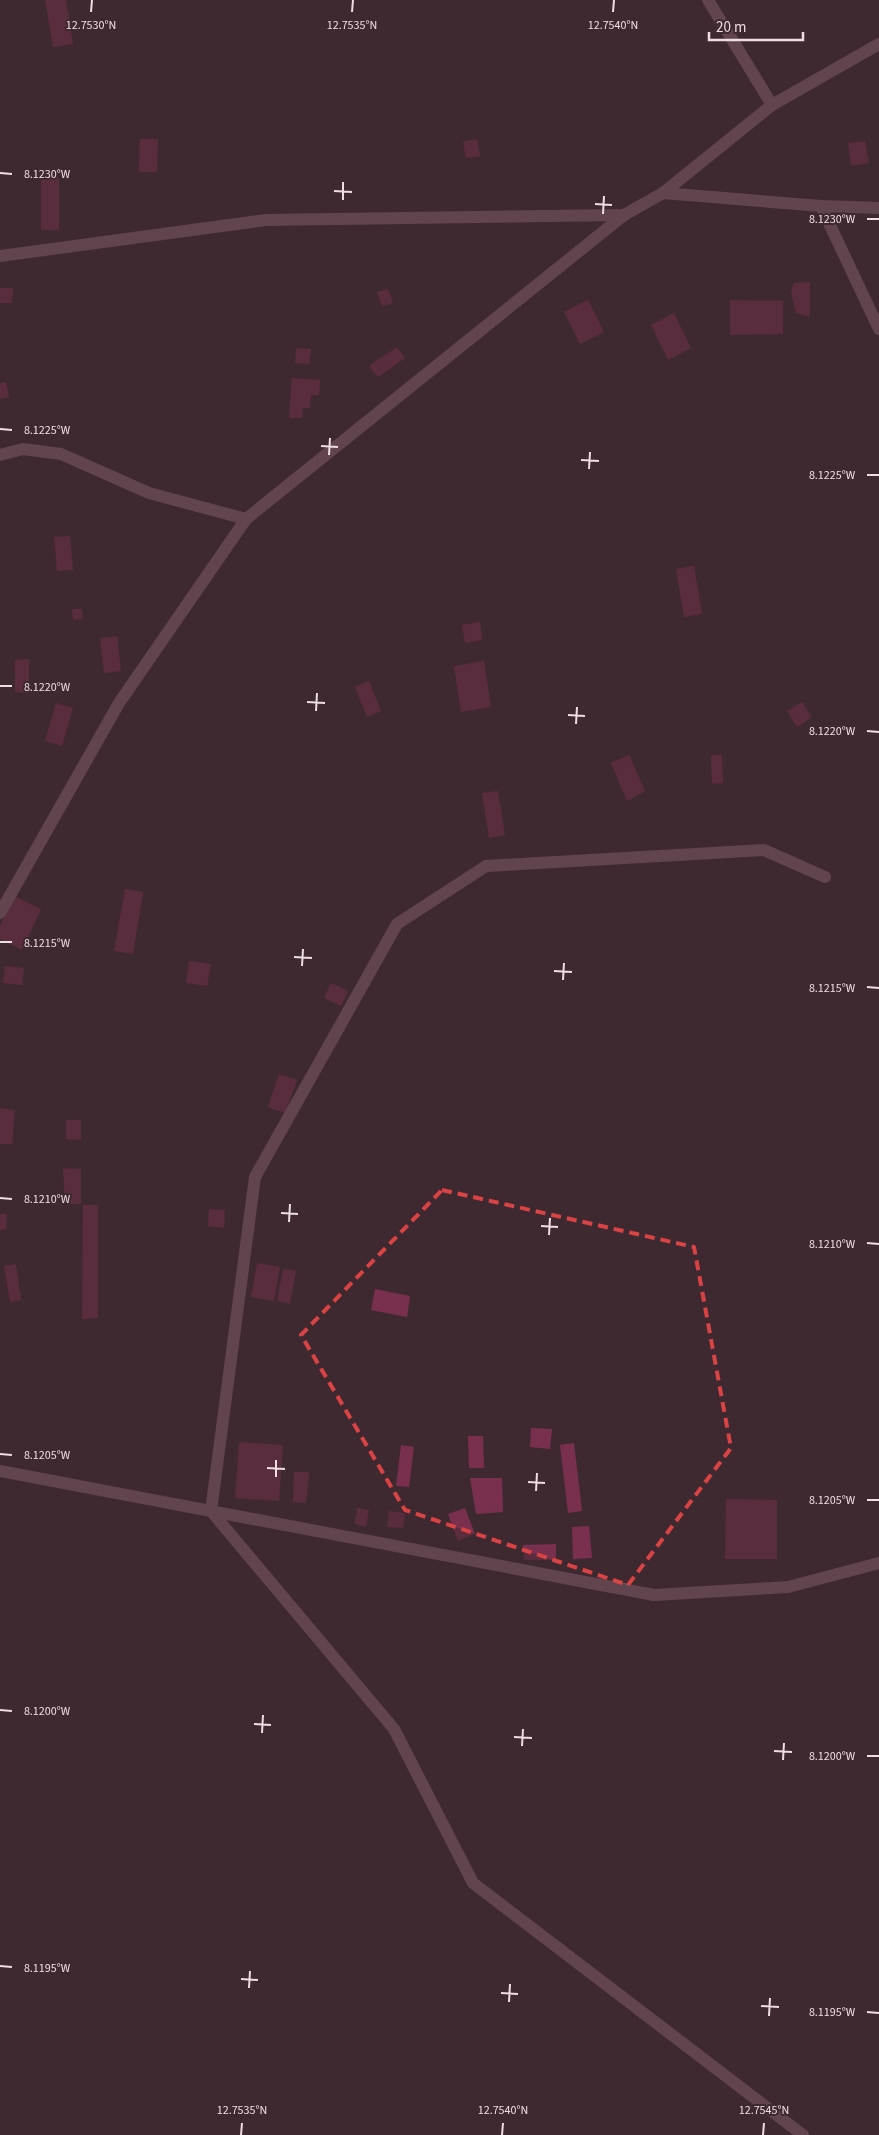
<svg xmlns="http://www.w3.org/2000/svg" width="879" height="2135" viewBox="0 0 879 2135" font-family="'Source Sans 3',sans-serif">
  <style>
    .building { fill: #79304e }
    .lines { fill: none; stroke-linecap: round; stroke-linejoin: round }
    .minor { stroke: #896571; stroke-width: 12 }
    .marked { fill: none; stroke: #d94344; stroke-width: 4; stroke-dasharray: 10 6; stroke-linejoin: round }
    .ticks { fill: none; stroke: #eddee3; stroke-width: 2 }
    .ticks-label { font-size: 12px; text-anchor: middle; fill: #eddee3; stroke: #3f2931; stroke-width: 4; stroke-linejoin: round; paint-order: stroke }
  </style>
  <rect width="100%" height="100%" fill="#3f2931"/>
  <g class="building">
    <path d="M45,0h21l7,44 -20,3z"/>
    <path d="M140,139h18l-1,33h-18z"/>
    <path d="M477,139l3,17 -14,2 -3,-16z"/>
    <path d="M865,141l4,22 -18,3 -3,-23z"/>
    <path d="M41,177l18,1v52h-18z"/>
    <path d="M810,282v35l-14,-4 -5,-22 3,-8z"/>
    <path d="M0,288h13l-1,15h-12z"/>
    <path d="M388,289l5,14 -11,3 -5,-14z"/>
    <path d="M588,300l16,32 -24,12 -16,-32z"/>
    <path d="M730,300l53,1v33l-53,1z"/>
    <path d="M674,313l17,35 -23,12 -17,-35z"/>
    <path d="M397,347l8,11 -27,19 -9,-11z"/>
    <path d="M296,348l15,1 -2,15 -14,-1z"/>
    <path d="M292,378l28,2 -1,15h-8l-1,13h-7l-1,10h-13z"/>
    <path d="M6,382l3,15 -9,2v-16z"/>
    <path d="M70,536l3,34 -16,1 -3,-34z"/>
    <path d="M694,566l8,48 -18,3 -8,-48z"/>
    <path d="M72,609h10l1,10 -10,1z"/>
    <path d="M480,622l2,18 -17,3 -3,-18z"/>
    <path d="M117,636l4,35 -17,2 -4,-35z"/>
    <path d="M29,659v34l-14,-1v-32z"/>
    <path d="M484,661l7,46 -30,5 -7,-46z"/>
    <path d="M369,681l12,30 -14,6 -12,-30z"/>
    <path d="M802,702l10,15 -15,10 -10,-16z"/>
    <path d="M56,703l17,5 -11,38 -17,-5z"/>
    <path d="M629,755l16,36 -18,10 -16,-38z"/>
    <path d="M711,755h11l1,28 -11,1z"/>
    <path d="M498,791l7,44 -16,3 -7,-45z"/>
    <path d="M125,889l18,3 -10,62 -19,-3z"/>
    <path d="M14,896l27,13 -19,41 -22,-11v-13z"/>
    <path d="M189,961l22,3 -4,22 -21,-3z"/>
    <path d="M5,966l19,2 -2,17 -19,-2z"/>
    <path d="M331,983l17,8 -7,15 -17,-8z"/>
    <path d="M279,1074l18,6 -12,33 -17,-6z"/>
    <path d="M0,1108l15,2 -3,34h-12z"/>
    <path d="M66,1120h15v20l-15,-1z"/>
    <path d="M63,1168l18,1v35h-16z"/>
    <path d="M83,1205h15v113l-16,1z"/>
    <path d="M209,1209l16,1 -1,18 -16,-2z"/>
    <path d="M0,1214h7l-1,15 -6,1z"/>
    <path d="M257,1263l23,4 -6,34 -23,-4z"/>
    <path d="M16,1264l5,36 -11,2 -6,-36z"/>
    <path d="M283,1269l13,2 -6,33 -13,-3z"/>
    <path d="M375,1289l35,7 -3,21 -36,-7z"/>
    <path d="M531,1428l21,1 -2,20 -20,-2z"/>
    <path d="M468,1436h15l1,32h-15z"/>
    <path d="M239,1442l44,3 -4,56 -44,-3z"/>
    <path d="M574,1443l8,68 -14,2 -8,-68z"/>
    <path d="M401,1445l13,2 -5,40 -13,-1z"/>
    <path d="M294,1472h15l-3,31 -13,-1z"/>
    <path d="M470,1478h32l1,34 -27,2z"/>
    <path d="M726,1499l51,1v59h-52z"/>
    <path d="M357,1508l12,2 -3,17 -11,-3z"/>
    <path d="M465,1508l10,26 -17,7 -10,-27z"/>
    <path d="M389,1511l16,2 -2,15 -16,-1z"/>
    <path d="M589,1526l3,32 -19,1 -1,-32z"/>
    <path d="M556,1544v16h-32l-1,-15z"/>
  </g>
  <g class="lines">
    <g class="minor">
      <path d="M708,0l64,105"/>
      <path d="M663,193l158,13 58,2"/>
      <path d="M821,206l58,123"/>
      <path d="M0,256l266,-36 358,-5"/>
      <path d="M0,455l23,-6 38,5 88,39 97,26"/>
      <path d="M0,913l119,-210 127,-184 378,-304 39,-22 109,-88 107,-61"/>
      <path d="M0,1471l654,124 134,-8 91,-24"/>
      <path d="M803,2135l-330,-252 -79,-154 -183,-218 44,-334 142,-253 89,-58 278,-16 61,27"/>
    </g>
  </g>
  <path d="M0 0H879V2135H0ZM442,1190l252,57 37,201 -103,137 -223,-75 -104,-175z" fill="#3f2931" fill-opacity=".55" fill-rule="evenodd"/>
  <path class="marked" d="M442,1190l252,57 37,201 -103,137 -223,-75 -104,-175z"/>
  <path class="ticks" d="M91,12l1,-12M352,12l1,-12M613,12l1,-12M0,173l12,1M334,191l18,1M343,200v-18M595,204l17,1M603,214l1,-18M867,219h12M0,429l12,1M321,446l17,1M329,455l1,-17M581,460l18,1M589,469l1,-17M867,475h12M0,686h12M307,702l18,1M316,711l1,-18M568,715l17,1M576,724l1,-17M867,731l12,1M0,942h12M294,957l18,1M302,966l1,-17M554,971l18,1M563,980l1,-17M867,987l12,1M0,1198l12,1M281,1213l17,1M289,1222l1,-18M541,1226l17,1M549,1235l1,-17M867,1243l12,1M0,1454l12,1M267,1468l18,1M276,1477v-17M528,1482l17,1M536,1491l1,-18M867,1500h12M0,1710l12,1M254,1724l17,1M262,1733l1,-18M514,1737l18,1M522,1746l1,-17M774,1751l18,1M867,1756h12M783,1760l1,-17M0,1966l12,1M241,1979l17,1M249,1988l1,-17M501,1993l17,1M509,2002l1,-18M761,2006l18,1M867,2012l12,1M769,2016l1,-18M241,2135l1,-12M502,2135l1,-12M763,2135l1,-12"/>
  <g class="ticks-label">
    <text x="352" y="29">12.7535°N</text>
    <text x="613" y="29">12.7540°N</text>
    <text x="91" y="29">12.7530°N</text>
    <text x="47" y="178">8.1230°W</text>
    <text x="832" y="223">8.1230°W</text>
    <text x="47" y="434">8.1225°W</text>
    <text x="832" y="479">8.1225°W</text>
    <text x="47" y="691">8.1220°W</text>
    <text x="832" y="735">8.1220°W</text>
    <text x="47" y="947">8.1215°W</text>
    <text x="832" y="992">8.1215°W</text>
    <text x="47" y="1203">8.1210°W</text>
    <text x="832" y="1248">8.1210°W</text>
    <text x="47" y="1459">8.1205°W</text>
    <text x="832" y="1504">8.1205°W</text>
    <text x="47" y="1715">8.1200°W</text>
    <text x="832" y="1760">8.1200°W</text>
    <text x="47" y="1972">8.1195°W</text>
    <text x="832" y="2016">8.1195°W</text>
    <text x="242" y="2114">12.7535°N</text>
    <text x="503" y="2114">12.7540°N</text>
    <text x="764" y="2114">12.7545°N</text>
  </g>
  <path d="M709 32v8h94v-8" fill="none" stroke="#eddee3" stroke-width="2.5"/>
  <text x="716" y="32" font-size="15" fill="#eddee3" stroke="#3f2931" stroke-width="4" paint-order="stroke">20 m</text>
</svg>
